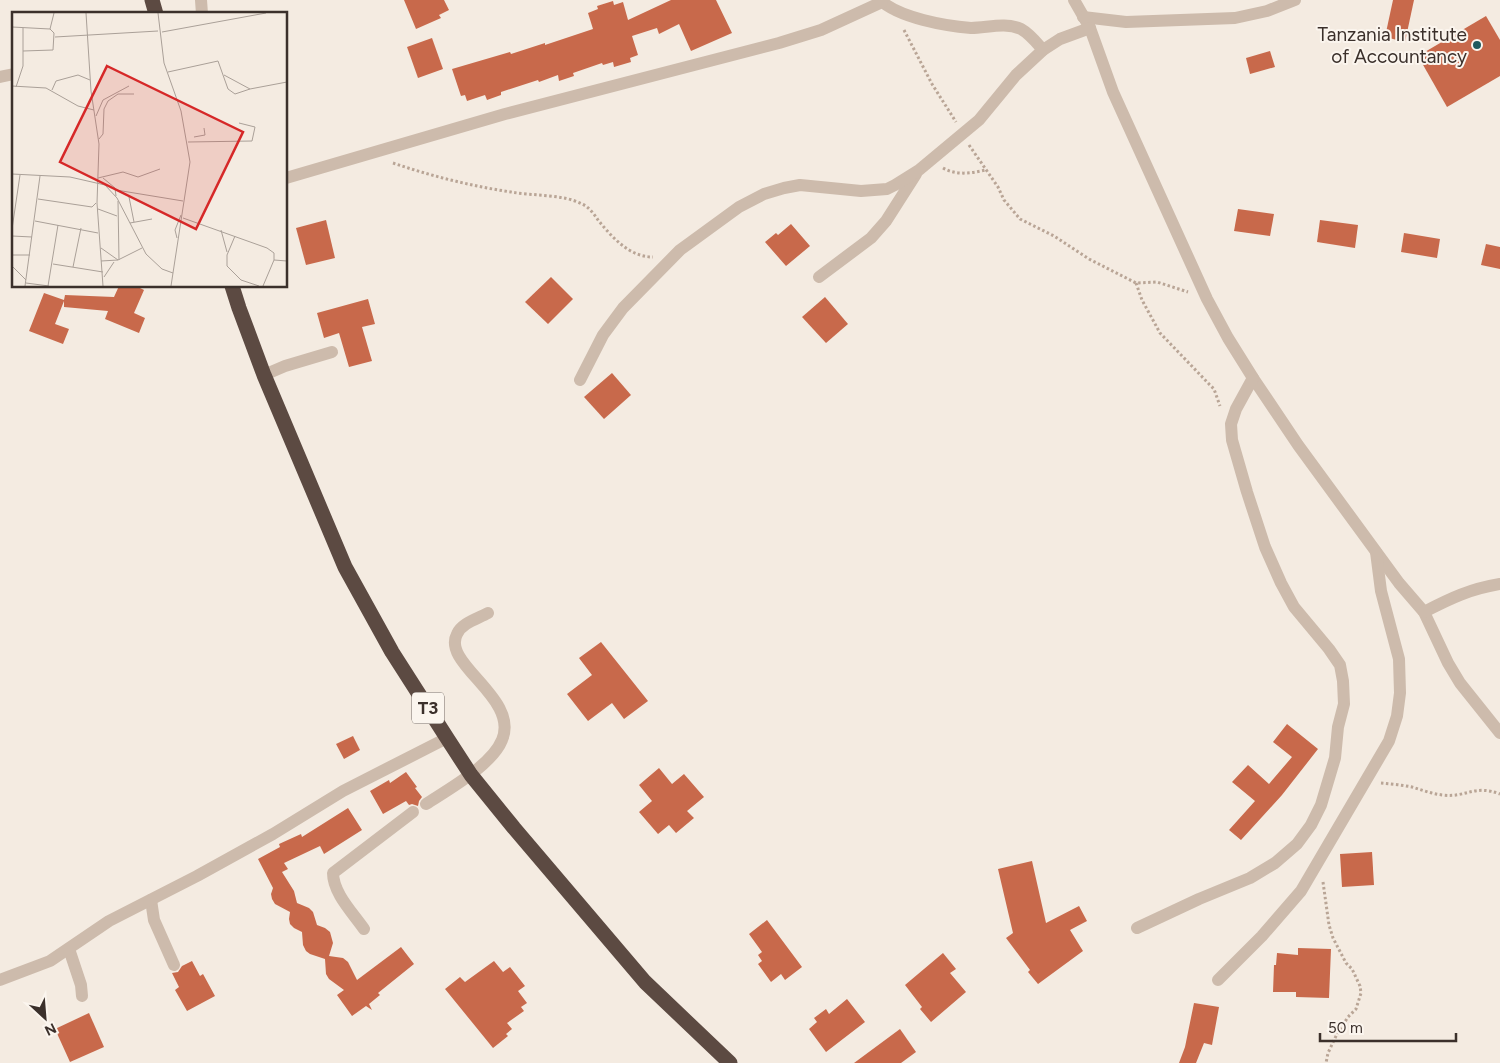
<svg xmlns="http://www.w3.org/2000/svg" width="1500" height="1063" viewBox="0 0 1500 1063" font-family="Figtree,sans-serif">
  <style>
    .building { fill: #c8694b }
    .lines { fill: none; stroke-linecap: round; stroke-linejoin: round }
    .path { stroke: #b9a596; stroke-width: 3; stroke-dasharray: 2.5 2.5; stroke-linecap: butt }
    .minor { stroke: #cdbbac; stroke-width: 12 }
    .highway { stroke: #5c4a42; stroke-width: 15 }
    .poi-dot { fill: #1f5a5e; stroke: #fbf5ee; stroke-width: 2 }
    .labels { text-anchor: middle; stroke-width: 4; stroke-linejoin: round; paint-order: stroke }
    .shield { fill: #fbf5ee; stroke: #756b66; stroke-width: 1 }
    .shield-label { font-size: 18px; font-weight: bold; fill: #3b302b }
    .poi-label { font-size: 19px; fill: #3b302b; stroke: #fbf5ee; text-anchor: end }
    .inset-road { fill: none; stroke: #aaa098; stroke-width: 1 }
    .view { fill: #d62828; fill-opacity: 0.15; stroke: #d62828; stroke-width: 2.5 }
    .inset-edge { fill: none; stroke: #3b302b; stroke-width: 2.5 }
  </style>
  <rect width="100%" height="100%" fill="#f4ebe1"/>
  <g class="building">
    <path d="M404,0h40l5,10 -10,5 2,3 -25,11z"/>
    <path d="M671,0h45l16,33 -41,18 -12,-27 -20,10 -2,-6 -25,8 6,19 -8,3 1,4 -17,5 -1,-5 -10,3 -1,-2 -29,10 1,3 -15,5 -1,-6 -19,7 -1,-2 -37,12v3l-14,5 -2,-5 -18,6 -2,-6 -4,1 -9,-27 58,-17 1,2 34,-11v2l48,-16 -5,-16 10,-4 -1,-3 16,-5 1,4 9,-3 5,18z"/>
    <path d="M1393,0h21l-9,42 -20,-5z"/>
    <path d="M1486,16l14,24v36l-53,31 -29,-51z"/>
    <path d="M432,38l11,31 -25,9 -11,-31z"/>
    <path d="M1270,51l5,16 -25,7 -4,-16z"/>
    <path d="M1238,209l36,5 -4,22 -36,-5z"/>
    <path d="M326,220l9,38 -29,7 -10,-37z"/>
    <path d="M1320,220l38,5 -3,23 -38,-6z"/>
    <path d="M791,224l19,22 -24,20 -21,-24 11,-9 2,2z"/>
    <path d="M1404,233l36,6 -3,19 -36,-6z"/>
    <path d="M1486,244l14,3v22l-19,-4z"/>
    <path d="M551,277l22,22 -25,25 -23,-22z"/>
    <path d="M119,286h17l8,4 -10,23 11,5 -6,15 -34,-14 3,-8 -44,-4v-6l-9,23 14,5 -6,15 -34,-13 15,-38 20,7 1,-5 49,2z"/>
    <path d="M825,297l23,27 -22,19 -24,-26z"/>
    <path d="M368,299l7,25 -13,3 10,34 -23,6 -10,-34 -15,5 -7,-25z"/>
    <path d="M612,373l19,22 -27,24 -20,-22z"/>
    <path d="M601,642l47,59 -24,18 -12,-16 -24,18 -21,-27 25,-19 -13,-17z"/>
    <path d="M1287,724l31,25 -36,46 -41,45 -12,-10 26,-29 -23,-19 16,-17 21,19 23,-27 -19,-15z"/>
    <path d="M353,736l7,14 -16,9 -8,-15z"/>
    <path d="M659,768l13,16 12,-10 20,23 -17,14 7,7 -18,15 -7,-8 -11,9 -19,-22 13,-11 -13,-16z"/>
    <path d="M406,772l11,15 -2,1 7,9 -3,4 -1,5 -6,-2 -3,1 -3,-4 -23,13 -13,-23 19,-11 1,3z"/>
    <path d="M348,808l14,22 -38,24 -4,-8 -36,17 4,6 -6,3 12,19 3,12 12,5 4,4 4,13 8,3 5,4 3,11 -4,13 14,2 5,4 9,18 44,-33 13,17 -36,29 2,2 -11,9 3,6 -6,-4 -14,10 -15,-21 7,-5 -15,-11 -3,-5 -1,-15 -15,-5 -4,-3 -3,-6 -1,-13 -8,-4 -4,-4 -1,-5 1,-7 -15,-8 -3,-5 -1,-5 2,-6 -15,-29 22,-12 -1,-3 22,-10 1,3z"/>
    <path d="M1372,852l2,33 -32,2 -2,-33z"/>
    <path d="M1032,861l14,62 33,-17 8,15 -17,9 13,21 -45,33 -10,-12 2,-2 -24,-32 7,-5 -15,-64z"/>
    <path d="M767,920l35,47 -17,13 -4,-6 -10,8 -13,-18 4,-3 -4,-6 4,-3 -13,-18z"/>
    <path d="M1298,948l33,1 -2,49 -33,-1v-5h-23l1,-27h2l1,-12 21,2z"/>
    <path d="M943,953l13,16 -6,4 16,19 -35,30 -11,-13 2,-2 -17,-22z"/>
    <path d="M192,961l8,15 3,-2 12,22 -28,15 -12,-21 4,-3 -7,-14 6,-1 4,-6z"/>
    <path d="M494,961l9,11 7,-5 15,19 -7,5 9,12 -6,4 3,4 -17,12 5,6 -6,5 2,2 -15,12 -48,-59 15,-12 5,5z"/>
    <path d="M847,999l18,23 -39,30 -17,-23 8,-7 -3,-4 12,-9 3,5z"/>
    <path d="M1194,1003l25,4 -7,38 -8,-2 -8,20h-17l6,-16z"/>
    <path d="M89,1013l15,34 -34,15 -15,-33z"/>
    <path d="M900,1029l16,23 -15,11h-47z"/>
  </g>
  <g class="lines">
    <g class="path">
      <path d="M904,30l28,54 24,38"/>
      <path d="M969,145l29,42 6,13 16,19 34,17 35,23 47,24 21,-1 31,10"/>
      <path d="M393,163c38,13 78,23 118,29 22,4 52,2 71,12 7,3 12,10 16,16 14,17 31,37 55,37"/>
      <path d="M943,168c14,8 29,5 43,2"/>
      <path d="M1136,283l6,17 18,33 49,51 5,5 6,17"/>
      <path d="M1381,783c10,1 21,2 31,4 10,3 20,7 31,8 23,3 31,-11 57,-1"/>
      <path d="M1323,882l6,43 4,13 13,25 6,6 8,17 1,7 -5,16 -8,8 -11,17 -9,19 -2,10"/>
    </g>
    <g class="minor">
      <path d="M201,0l1,14"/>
      <path d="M880,0c19,18 66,26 91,28 16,0 34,-6 50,1 9,5 15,13 22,21"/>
      <path d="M1074,0l16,28 23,64 94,207 21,39 25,40 45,67 101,138 25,29 24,51 12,20 40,50"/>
      <path d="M1083,17l43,5 109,-4 32,-7 28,-11"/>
      <path d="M0,77l14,-3"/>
      <path d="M286,178l219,-64 274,-71 42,-13 61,-28"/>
      <path d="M819,277l52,-39 15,-17 30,-47"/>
      <path d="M264,375l21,-9 47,-14"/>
      <path d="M580,380l23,-45 20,-27 57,-58 59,-43 25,-13 20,-6 16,-3 61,6 26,-2 8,-4 24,-15 60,-50 37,-45 27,-25 17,-11 30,-11"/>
      <path d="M1424,612c27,-14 46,-23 76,-28"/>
      <path d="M426,804c23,-15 66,-39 76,-64 18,-42 -61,-76 -45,-106 5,-11 20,-15 31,-21"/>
      <path d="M151,900l3,20 20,45"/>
      <path d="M1137,928l62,-29 51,-21 25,-15 22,-19 14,-19 10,-20 14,-47 3,-31 6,-23 -1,-23 -3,-16 -11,-16 -35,-42 -13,-24 -16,-36 -18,-55 -15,-52 -1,-16 5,-15 17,-31"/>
      <path d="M364,929c-11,-16 -31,-36 -31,-56l80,-61"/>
      <path d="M69,949l12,36 1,11"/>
      <path d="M0,980l50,-19 59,-40 88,-45 76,-42 70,-43 104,-53"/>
      <path d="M1218,980l44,-44 39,-45 88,-150 8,-25 3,-23 -1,-34 -18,-68 -5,-39"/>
    </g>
    <g class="highway">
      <path d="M152,0l4,14"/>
      <path d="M232,286l7,22 25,67 81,192 47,85 55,86 24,37 43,53 131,154 85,81"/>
    </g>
  </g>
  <circle class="poi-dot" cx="1477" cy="45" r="5"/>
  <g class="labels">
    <rect class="shield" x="412" y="692.5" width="32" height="31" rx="4"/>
    <g class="shield-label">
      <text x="428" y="714">T3</text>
    </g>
    <g class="poi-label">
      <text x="1467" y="41">Tanzania Institute<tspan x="1467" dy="22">of Accountancy</tspan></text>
    </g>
  </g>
  <g transform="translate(12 12)">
    <rect width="275" height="275" fill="#f4ebe1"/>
    <path class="inset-road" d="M74,1l5,78 8,53 -2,59 6,83M146,1l6,50 17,48 9,51 -19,124M0,15l38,2 4,4 -1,17 -30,1M38,17l4,-16M150,20l104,-19M43,25l103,-6M156,60l50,-11 10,28 7,5 15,-5M212,63l26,14 37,-7M0,74l34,2 32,18 16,4M4,75l7,-21v-38M40,78l4,-9 22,-6 12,5M84,104l7,-16 26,-14M182,125l11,-2 -1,-7M87,127l4,-5 1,-25 4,-8 10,-7h16M176,130l64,-1 3,-14 -16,-4M0,162l58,3 35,8 12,13 29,56 16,15 11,4M86,166l25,-6 15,5 22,-8M91,166l12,10 1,8M104,178l67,11M117,185l5,25M26,187l54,8 4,-4M106,189l1,59M86,197l19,7M171,206l84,30 7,5v7M23,209l63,12M118,211l22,-4M0,217l8,-54M209,218l6,22M0,224l20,1M223,224l-8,19v11l14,14 18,6M165,226l-2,-8 6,-15M89,236l17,12 24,-12M0,243h18M89,249l17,-1M41,252l50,8M0,254l14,14M61,255l8,-39M92,265l10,-15M14,271l23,3M13,274l15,-110M36,274l10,-61M251,274l11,-26 13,1"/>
    <path class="view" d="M95,54l136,66 -47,97 -136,-67z"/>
    <rect width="275" height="275" class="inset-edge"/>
  </g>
  <g transform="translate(45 1018) rotate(154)" stroke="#fbf5ee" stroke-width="4" paint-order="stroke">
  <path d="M0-4L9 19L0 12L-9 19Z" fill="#3b302b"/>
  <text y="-8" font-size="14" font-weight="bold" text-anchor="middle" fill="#3b302b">N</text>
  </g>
  <path d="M1320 1033v8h136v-8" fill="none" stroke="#3b302b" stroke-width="2.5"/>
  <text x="1328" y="1033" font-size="15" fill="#3b302b" stroke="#fbf5ee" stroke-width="4" paint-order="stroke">50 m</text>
</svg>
